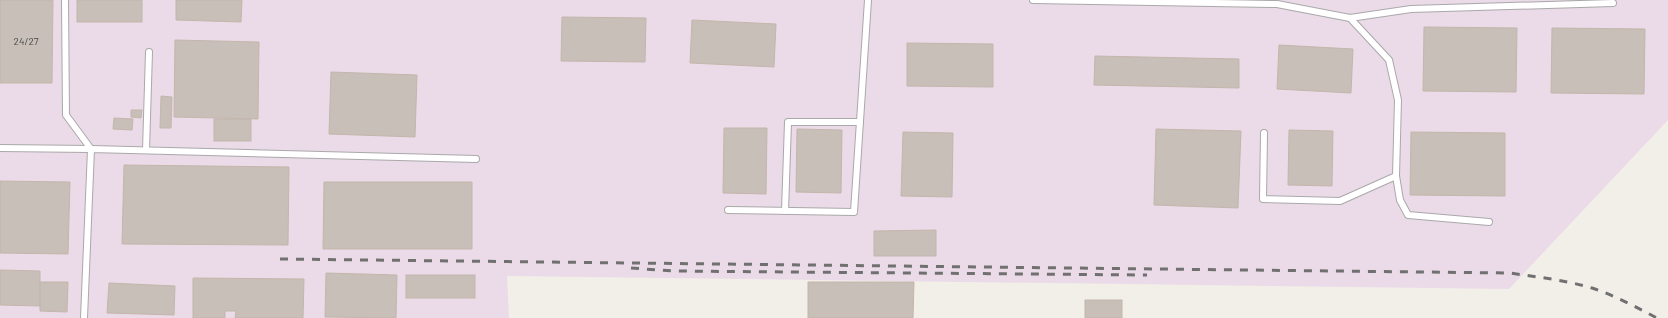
<svg xmlns="http://www.w3.org/2000/svg" width="1668" height="318" viewBox="0 0 1668 318" font-family="Barlow,sans-serif">
  <style>
    .industrial { fill: #ebdbe8 }
    .building { fill: #c7bfb8; stroke: #c4b6ab }
    .lines { fill: none; stroke-linecap: round; stroke-linejoin: round }
    .lane-casing { stroke: #a9a9a9; stroke-width: 8 }
    .lane { stroke: #fff; stroke-width: 6 }
    .rail { stroke: #707070; stroke-width: 3; stroke-dasharray: 8 8; stroke-linecap: butt }
    .labels { text-anchor: middle; stroke-width: 3; stroke-linejoin: round; paint-order: stroke }
    .number-label { font-size: 10px; fill: #4b4948 }
  </style>
  <rect width="100%" height="100%" fill="#f2efe9"/>
  <path class="industrial" d="M0,0h1668v120l-159,169 -1002,-13 2,42h-509z"/>
  <g class="building">
    <path d="M0,0h53l-1,83h-52z"/>
    <rect x="77" y="0" width="65" height="22"/>
    <path d="M176,0h66l-1,22 -65,-2z"/>
    <path d="M562,17l84,1 -1,44 -84,-1z"/>
    <path d="M692,20l84,4 -2,43 -84,-4z"/>
    <path d="M1424,27l93,1 -1,64 -93,-1z"/>
    <path d="M1552,28l93,1 -1,65 -93,-1z"/>
    <path d="M175,40l84,2 -1,77 -84,-2z"/>
    <path d="M907,43l86,1v43l-86,-1z"/>
    <path d="M1279,45l74,4 -2,44 -74,-4z"/>
    <path d="M1095,56l144,3v29l-145,-3z"/>
    <path d="M331,72l86,3 -2,62 -86,-3z"/>
    <path d="M161,96l11,1 -1,31h-11z"/>
    <path d="M131,110h11l-1,8 -10,-1z"/>
    <path d="M114,118l19,1 -1,11 -19,-1z"/>
    <rect x="214" y="119" width="37" height="22"/>
    <path d="M724,128h43l-1,66 -43,-1z"/>
    <path d="M797,129l45,1 -1,63 -45,-1z"/>
    <path d="M1156,129l85,2 -3,77 -84,-3z"/>
    <path d="M1289,130l44,1 -1,55 -44,-1z"/>
    <path d="M903,132l50,1 -1,64 -51,-1z"/>
    <path d="M1411,132l94,1v63l-95,-1z"/>
    <path d="M124,165l165,2 -1,78 -166,-1z"/>
    <path d="M0,181l70,1 -2,72 -68,-1z"/>
    <path d="M324,182h148v67h-149z"/>
    <path d="M936,230v26h-62v-25z"/>
    <path d="M0,270l40,1v35l-40,-1z"/>
    <path d="M326,273l71,2 -1,43 -71,-1z"/>
    <rect x="406" y="275" width="69" height="23"/>
    <path d="M193,278l111,1 -1,39h-68l1,-7h-11v7h-32z"/>
    <path d="M40,282h28l-1,30 -27,-1z"/>
    <path d="M808,282h106l-1,36h-105z"/>
    <path d="M109,283l66,3 -1,29 -67,-2z"/>
    <rect x="1085" y="300" width="37" height="18"/>
  </g>
  <g class="lines">
    <g class="lane-casing">
      <g id="lane">
        <path d="M65,0l1,115 25,34"/>
        <path d="M1033,0l244,4 73,14 39,42 9,40 -2,76 4,24 8,15 81,7"/>
        <path d="M1350,18l61,-9 202,-6"/>
        <path d="M1264,133l-1,66 77,2 56,-25"/>
        <path d="M0,148l91,1"/>
        <path d="M146,150l3,-98"/>
        <path d="M728,210l126,2 14,-212"/>
        <path d="M785,211l3,-89h72"/>
        <path d="M84,318l7,-169 385,10"/>
      </g>
    </g>
    <use href="#lane" class="lane"/>
    <g class="rail">
      <path d="M280,259l1230,14c27,4 55,7 82,15 22,7 44,19 65,30"/>
      <path d="M631,268l42,3 474,4"/>
    </g>
  </g>
  <g class="labels">
    <g class="number-label">
      <text x="26" y="45">24/27</text>
    </g>
  </g>
</svg>
